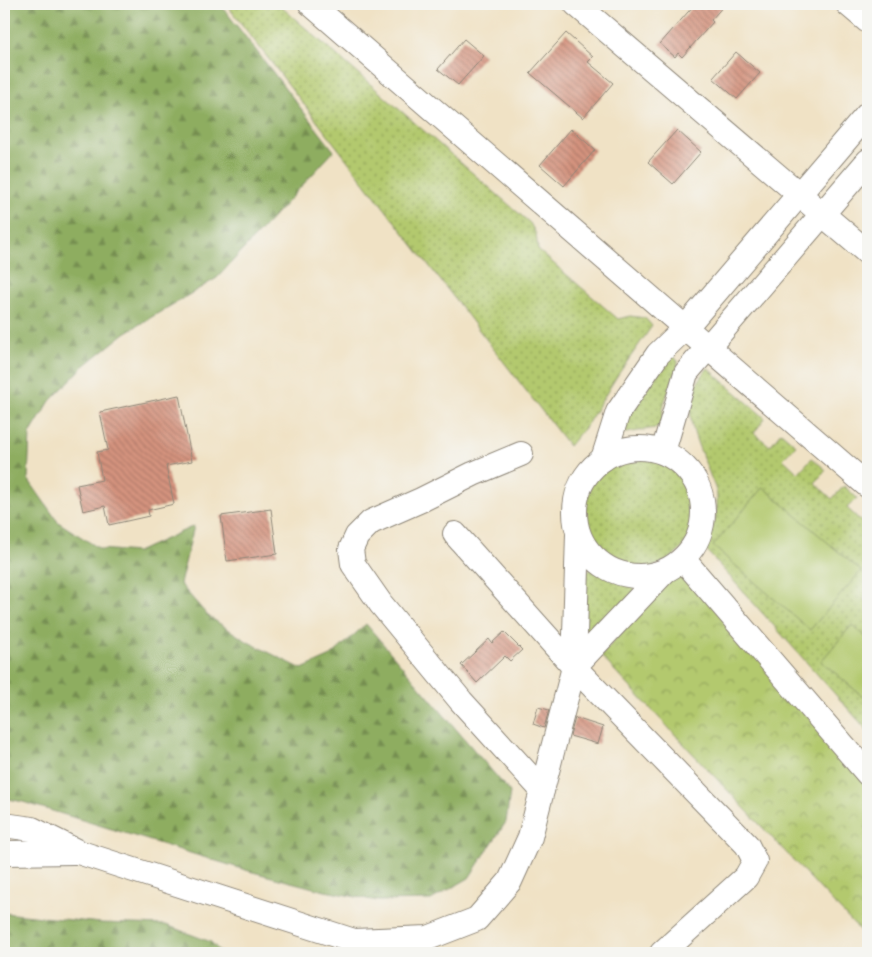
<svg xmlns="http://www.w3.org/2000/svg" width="872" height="957" viewBox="0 0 872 957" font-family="Dekko,sans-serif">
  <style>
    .grass { fill: url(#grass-dots); stroke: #6f7a4c }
    .forest { fill: url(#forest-firs); stroke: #5c6c46 }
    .park { fill: url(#park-crowns); stroke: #6f7a4c }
    .garden { fill: #b3c96e; stroke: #6f7a4c }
    .building { fill: url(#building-back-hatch) }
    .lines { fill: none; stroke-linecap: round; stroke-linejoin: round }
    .minor-casing { stroke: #8e8678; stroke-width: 26 }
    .minor { stroke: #fff; stroke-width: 24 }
  </style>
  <defs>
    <pattern id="grass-dots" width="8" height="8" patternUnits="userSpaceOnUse" patternTransform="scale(1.25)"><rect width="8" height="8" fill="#b3c96e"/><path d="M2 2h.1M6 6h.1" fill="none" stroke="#92a35b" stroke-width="1.8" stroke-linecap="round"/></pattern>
    <pattern id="forest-firs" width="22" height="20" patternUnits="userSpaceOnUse" patternTransform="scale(1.25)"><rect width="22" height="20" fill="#8ead61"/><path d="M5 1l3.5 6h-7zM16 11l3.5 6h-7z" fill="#748d50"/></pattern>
    <pattern id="park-crowns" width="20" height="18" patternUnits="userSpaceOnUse" patternTransform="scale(1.25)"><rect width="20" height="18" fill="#b3c96e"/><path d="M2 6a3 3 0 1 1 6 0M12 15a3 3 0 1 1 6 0" fill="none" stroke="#92a35b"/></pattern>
    <pattern id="building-back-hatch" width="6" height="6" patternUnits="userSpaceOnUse" patternTransform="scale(1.25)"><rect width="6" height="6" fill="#d4937e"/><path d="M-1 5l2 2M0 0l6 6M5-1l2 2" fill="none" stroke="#ac7867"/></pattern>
  </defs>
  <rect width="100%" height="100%" fill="#f6f6f2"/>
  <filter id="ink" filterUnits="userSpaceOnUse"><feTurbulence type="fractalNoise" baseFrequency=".02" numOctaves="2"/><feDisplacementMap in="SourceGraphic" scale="10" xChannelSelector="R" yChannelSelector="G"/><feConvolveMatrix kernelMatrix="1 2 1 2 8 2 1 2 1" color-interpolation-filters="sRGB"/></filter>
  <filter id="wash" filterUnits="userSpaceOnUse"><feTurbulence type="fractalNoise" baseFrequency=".0096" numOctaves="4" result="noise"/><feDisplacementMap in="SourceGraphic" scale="20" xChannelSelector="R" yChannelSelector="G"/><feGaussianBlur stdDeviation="1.12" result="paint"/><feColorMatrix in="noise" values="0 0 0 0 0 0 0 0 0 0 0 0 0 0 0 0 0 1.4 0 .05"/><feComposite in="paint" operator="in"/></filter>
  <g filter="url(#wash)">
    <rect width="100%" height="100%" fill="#f0e2c5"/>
    <g class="grass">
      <path d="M226,4h52l252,219 6,11 2,16 80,69 12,-3 15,2 7,8 -35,50 -29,47 -19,23z"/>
      <path d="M670,354l8,7c0,16 -12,30 -15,47 -1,8 1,11 -3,19l-33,6 -8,-3z"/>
      <path d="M708,368l57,50 -11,15 16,13 11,-14 15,13 -13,14 15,14 14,-15 14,12 -11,13 17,16 12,-13 13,12 -10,10 17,16 4,-4v73l-5,6 5,4v36l-16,-14 -30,36 46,40v30l-163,-182c7,-17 13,-34 12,-52 0,-7 -5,-16 -7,-22 -15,-40 -34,-69 -2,-107z"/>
      <circle cx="639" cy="512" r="56"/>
      <path d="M593,568l40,14 2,13 -50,52 -1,-74z"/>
    </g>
    <g class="forest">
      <path d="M4,4h216l114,147 -117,127 -92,55 -41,33 -34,35 -20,33 -2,45 30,43 42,27 37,3 57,-26 -14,58 28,32 40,26 54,27 29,-13 35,-32 144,168 -4,30 -37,56 -38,22 -53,1 -53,-10 -76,-20 -226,-69 -19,-4z"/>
      <path d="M4,913l97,10 65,2 45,17 10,11h-217z"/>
    </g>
    <path class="park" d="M679,565l189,222v139l-7,6 -260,-276z"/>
    <g class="garden">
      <path d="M763,487l98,84 -51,59 -97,-84z"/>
      <path d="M852,625l16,14v62l-47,-40z"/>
    </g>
    <g id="blocks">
      <g class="building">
        <path d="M695,4h30l-14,16 2,2 -31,35 -4,-4 -3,4 -15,-13z"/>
        <path d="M566,33l27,24 -5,5 25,21 -30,35 -53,-45z"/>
        <path d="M464,39l20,17 -26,29 -20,-16z"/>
        <path d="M736,52l24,21 -23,26 -24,-21z"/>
        <path d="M571,129l24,21 -31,36 -24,-21z"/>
        <path d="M677,130l24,22 -28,32 -25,-22z"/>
        <path d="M179,395l13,66 -26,5 8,38 -26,6 1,6 -40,9 -4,-19 -22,5 -6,-26 25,-5 -5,-28 11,-2 -8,-38z"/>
        <path d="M271,509l6,45 -50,7 -6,-45z"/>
        <path d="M504,632l18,18 -12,11 -5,-5 -28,27 -16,-18 28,-26 3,4z"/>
        <path d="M538,707l11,3 -5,18 -11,-4z"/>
        <path d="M575,718l28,9 -5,17 -28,-8z"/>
      </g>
    </g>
  </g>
  <g filter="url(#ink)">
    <use href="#blocks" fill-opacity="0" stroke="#8e8678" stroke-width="1"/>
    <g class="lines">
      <g class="minor-casing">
        <g id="minor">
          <path d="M311,4l557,482"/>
          <path d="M576,4l292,249"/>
          <path d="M848,4l20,17"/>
          <circle cx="639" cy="512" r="64"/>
          <path d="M663,452l23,-79 182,-212"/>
          <path d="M521,454l-48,20 -52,26 -50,22 -14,14 -6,13 2,15 28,40 80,97 81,89"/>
          <path d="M603,459l15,-47 40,-58 27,-26 183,-214"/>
          <path d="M455,534l119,133 173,178 8,16 -9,16 -84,76"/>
          <path d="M683,559l185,215"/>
          <path d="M574,667l91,-96"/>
          <path d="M4,825l28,4 46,23 276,89 74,-3 49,-19 33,-38 20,-44 44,-170 4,-133"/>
          <path d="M4,853l70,-1"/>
        </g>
      </g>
      <use href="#minor" class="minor"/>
    </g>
  </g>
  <rect width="872" height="957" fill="none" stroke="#f6f6f2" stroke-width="20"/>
</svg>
